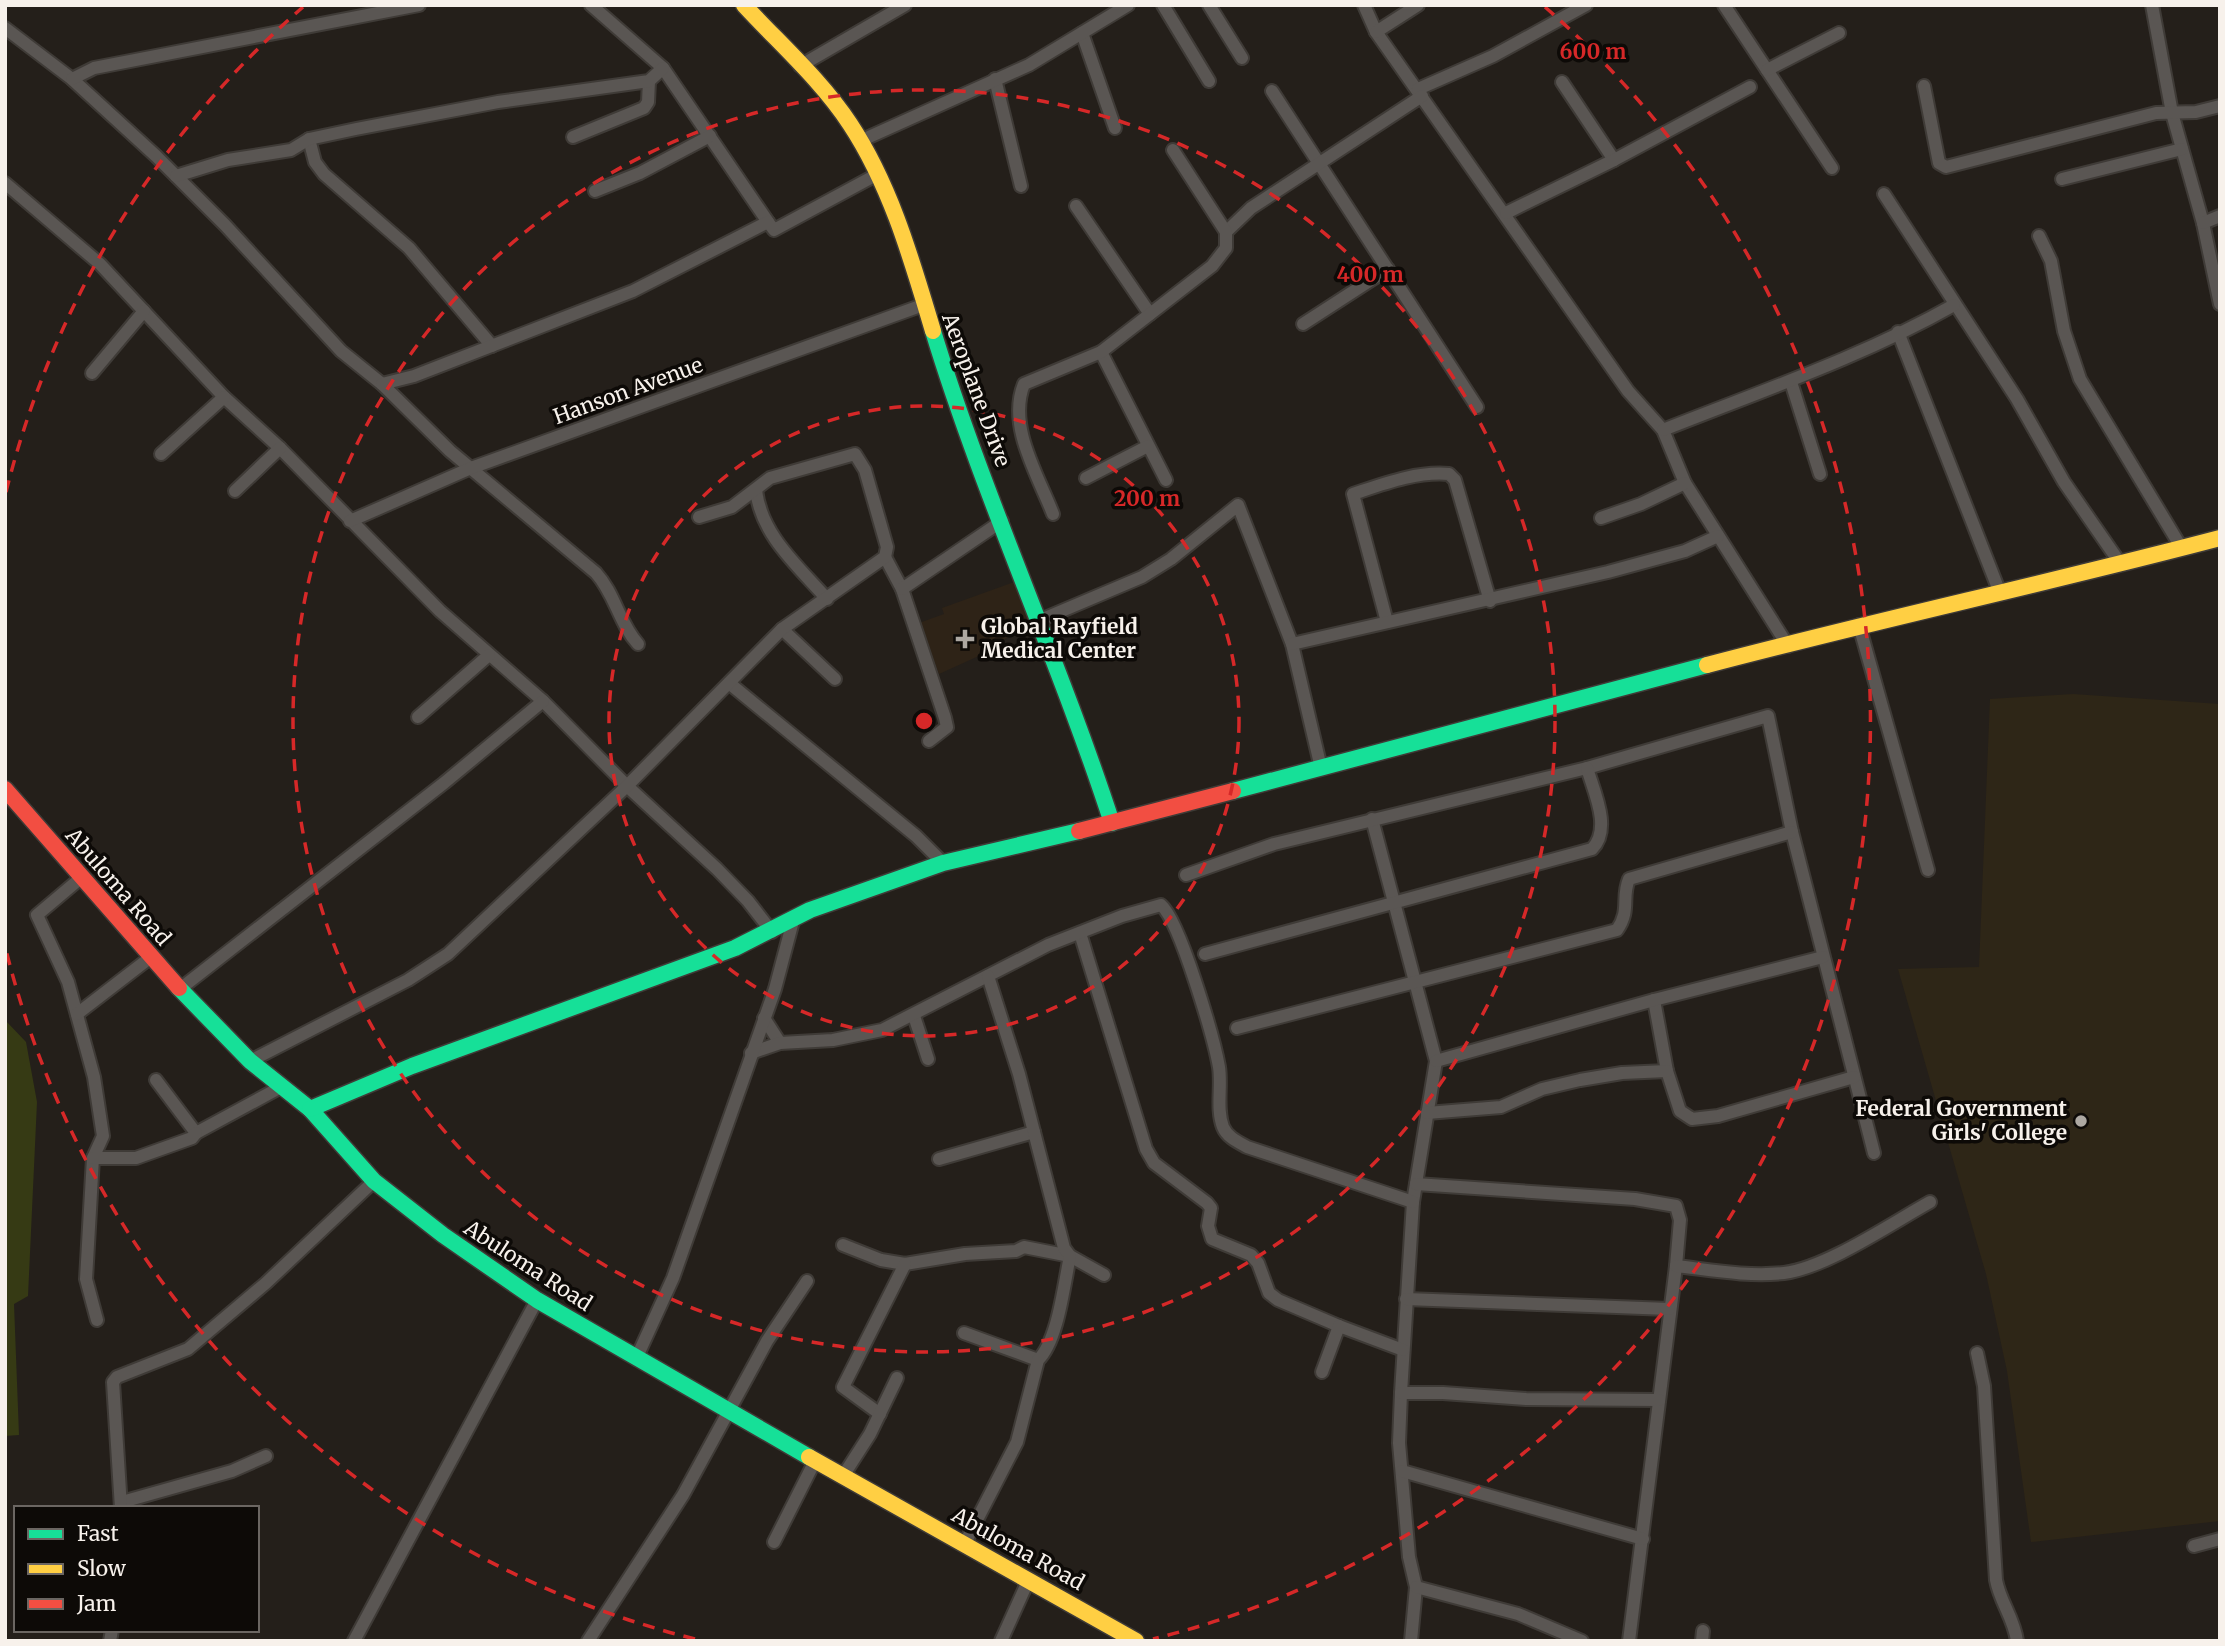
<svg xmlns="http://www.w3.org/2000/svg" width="2225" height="1646" viewBox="0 0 2225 1646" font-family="Merriweather,serif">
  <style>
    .built { fill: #2e2317 }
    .education { fill: #2e2617 }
    .green { fill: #363a14 }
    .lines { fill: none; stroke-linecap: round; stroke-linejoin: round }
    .street-casing { stroke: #3f3b37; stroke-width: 16 }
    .fast-casing { stroke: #3f3b37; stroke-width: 19 }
    .slow-casing { stroke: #3f3b37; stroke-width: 19 }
    .jam-casing { stroke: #3f3b37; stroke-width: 19 }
    .street { stroke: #5a5653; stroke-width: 12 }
    .fast { stroke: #16e098; stroke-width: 16 }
    .slow { stroke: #ffcf43; stroke-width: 16 }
    .jam { stroke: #f24e42; stroke-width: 16 }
    .ring { fill: none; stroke: #d62828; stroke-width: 3.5; stroke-dasharray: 12 9 }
    .poi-dot { fill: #ada8a2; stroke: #0d0a07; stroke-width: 2.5 }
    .labels { text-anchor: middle; stroke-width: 7; stroke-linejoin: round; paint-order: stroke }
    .street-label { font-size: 21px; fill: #f7f1eb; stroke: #0d0a07 }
    .poi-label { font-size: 21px; font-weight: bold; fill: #f7f1eb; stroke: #0d0a07; text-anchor: start }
    .centre { fill: #d62828; stroke: #0d0a07; stroke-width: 3.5 }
    .ring-label { font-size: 21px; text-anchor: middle; font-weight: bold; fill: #d62828; stroke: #0d0a07; stroke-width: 7; stroke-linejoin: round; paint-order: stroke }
  </style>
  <rect width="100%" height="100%" fill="#241f1a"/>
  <path class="built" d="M1017,581l17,39 -53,35 -42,19 -20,-51 25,-9 -2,-6z"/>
  <path class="education" d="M2073,694l147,10v817l-189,21 -24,-171 -21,-97 -88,-305 81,-2 11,-268z"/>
  <path class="green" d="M5,1020l21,22 11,60 -9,194 -14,8 5,131 -14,1z"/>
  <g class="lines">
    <g class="street-casing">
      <g id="street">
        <path d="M591,5l72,63 105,154"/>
        <path d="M1163,5l46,76"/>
        <path d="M1209,5l33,53"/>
        <path d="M1364,5l12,27 252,359 35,39 22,53 103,163"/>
        <path d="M1724,5l108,163"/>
        <path d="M2152,5l20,108 31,110 17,81"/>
        <path d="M5,28l67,51 84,77 69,69 116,126 41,33 68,67 146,122c19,21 23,50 42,71"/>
        <path d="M1376,32l42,-27"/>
        <path d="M1082,33l33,95"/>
        <path d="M800,66l105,-61"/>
        <path d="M1767,70l72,-37"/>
        <path d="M72,79l22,-11 325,-63"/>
        <path d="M995,79l26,107"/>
        <path d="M1562,82l52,78"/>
        <path d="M1924,86l15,77 7,4 210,-54 40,-1 24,-6"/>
        <path d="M1418,89l75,-33 93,-51"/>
        <path d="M1272,91l205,316"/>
        <path d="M573,137l71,-29 4,-6 1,-21"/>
        <path d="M309,139l6,23 9,12 85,74 83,98"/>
        <path d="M860,141l169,-76 99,-60"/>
        <path d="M176,176l52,-16 63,-10 18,-11 47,-10 142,-27 151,-21 14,-13"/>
        <path d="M2062,179l120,-30"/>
        <path d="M5,183l95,81 124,133 56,51 160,163 103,90 84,85 90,83 31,32 24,31"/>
        <path d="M595,191l45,-18 70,-37"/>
        <path d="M1884,194l133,205 47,83 56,81"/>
        <path d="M1076,206l74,108"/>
        <path d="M1506,213l108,-53 136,-73"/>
        <path d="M2203,223l17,-7"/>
        <path d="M1226,232l25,-24 171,-112"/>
        <path d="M2039,236l12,25 13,70 16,48 101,168"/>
        <path d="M1303,324l85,-55"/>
        <path d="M1898,332l102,261"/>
        <path d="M1101,352l65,128"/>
        <path d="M92,373l52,-62"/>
        <path d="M1791,382l29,92"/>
        <path d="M382,384l32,-8 219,-85 135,-69 6,8 102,-55"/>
        <path d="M1663,430c98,-39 199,-73 291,-125"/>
        <path d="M161,454l63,-57"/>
        <path d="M1086,478l62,-32"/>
        <path d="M756,490c5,45 42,76 71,109"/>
        <path d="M235,491l45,-43"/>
        <path d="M1053,514c-15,-39 -46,-88 -29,-130l77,-32 111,-86 14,-18v-16l-53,-82"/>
        <path d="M1601,518l40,-14 44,-21"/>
        <path d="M350,521l121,-53 452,-163"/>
        <path d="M885,557l17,32 43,129 2,9 -18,14"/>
        <path d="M902,589l100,-68"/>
        <path d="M1038,621l104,-44 29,-18 67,-54 54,139 29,124"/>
        <path d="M1387,622l-34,-128c30,-10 64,-23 96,-20l6,6 35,121"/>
        <path d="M1859,625l69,245"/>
        <path d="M782,629l53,50"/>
        <path d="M1292,644l316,-72 77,-21 33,-15"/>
        <path d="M729,683l187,153 27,27"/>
        <path d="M418,717l71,-62"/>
        <path d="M1372,819l64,242 -23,141 -12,191 -2,50 10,114 7,30 -5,54"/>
        <path d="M1186,875l88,-31 313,-76 181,-52 24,116 82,321"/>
        <path d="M82,877l-45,38 31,67 26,95 9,59 -10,22 -7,121 11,41"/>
        <path d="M1080,933l66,216 8,14 53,40 4,5 -3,18 4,13 39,16 7,8 11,30 9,7 61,26"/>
        <path d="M1205,954l387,-105c20,-20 2,-57 -5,-81"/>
        <path d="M180,989l264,-206 99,-82"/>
        <path d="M1654,1000l13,71 13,40 12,8 26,-3 136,-39"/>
        <path d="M77,1014l74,-57"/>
        <path d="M914,1016l14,43"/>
        <path d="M764,1018l16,25"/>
        <path d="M1237,1028l380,-98c14,-20 4,-32 12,-51l163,-47"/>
        <path d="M751,1053l29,-10 53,-3 49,-10 166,-85 74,-29 39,-11c19,16 53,134 58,162 3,19 -3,42 4,60 4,10 15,15 24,20l166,55"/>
        <path d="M250,1061l158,-81 40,-26 179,-168 155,-157 103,-72 2,-10 -22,-77 -10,-16 -85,24 -38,29 -33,10"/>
        <path d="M1436,1061l218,-61 169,-43"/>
        <path d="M156,1080l40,53 85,-46"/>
        <path d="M1427,1113l74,-6 41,-18 38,-9 42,-7 45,-2"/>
        <path d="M93,1158h43l56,-20 4,-5"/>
        <path d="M939,1159l95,-27"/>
        <path d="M1416,1184l219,15 41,7 4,14 -4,46 -47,375"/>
        <path d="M843,1245l38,15 24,4 60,-10 51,-3 8,-4 46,9 34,19"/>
        <path d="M1676,1266c35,4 72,11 108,7 42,-5 108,-50 146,-71"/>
        <path d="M1406,1299l263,10"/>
        <path d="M964,1333l74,27"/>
        <path d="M1977,1353l7,33 12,194c4,22 18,38 21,61"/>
        <path d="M636,1359l37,-81 102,-289 18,-68"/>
        <path d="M1322,1372l17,-46 64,24"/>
        <path d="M1401,1393h42l83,6 133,1"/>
        <path d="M880,1414l-37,-27 62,-123"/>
        <path d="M1402,1471l241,68"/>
        <path d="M843,1476l27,-42 27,-56"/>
        <path d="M122,1502l110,-31 34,-15"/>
        <path d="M121,1508l-8,-126 4,-5 71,-28 78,-66 108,-102"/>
        <path d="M774,1542l41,-81"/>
        <path d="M965,1543l52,-101 21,-82c20,-19 26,-76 32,-104l-6,-8 -45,-174 -31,-98"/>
        <path d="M2194,1546l26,-7"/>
        <path d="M1416,1587l102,27 64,27"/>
        <path d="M110,1641l2,-11"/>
        <path d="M354,1641l183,-341"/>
        <path d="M588,1641l95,-146 84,-154 40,-60"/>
        <path d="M1001,1641l28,-62"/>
        <path d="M1702,1641l1,-10"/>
      </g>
    </g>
    <g class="fast-casing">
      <g id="fast">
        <path d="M933,331c51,167 125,326 179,492"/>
        <path d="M1233,791l474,-126"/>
        <path d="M179,988l71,73 60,48 64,72 69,54 94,65 272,157"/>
        <path d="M310,1109l102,-43 323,-118 75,-38 133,-47 136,-32"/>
      </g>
    </g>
    <g class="slow-casing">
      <g id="slow">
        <path d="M744,5c36,39 77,75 106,119 41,62 62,137 83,207"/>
        <path d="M1707,665c170,-45 342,-82 513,-127"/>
        <path d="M809,1457l327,184"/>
      </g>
    </g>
    <g class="jam-casing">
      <g id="jam">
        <path d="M5,789l174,199"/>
        <path d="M1079,831l154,-40"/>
      </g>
    </g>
    <use href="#street" class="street"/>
    <use href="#fast" class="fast"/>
    <use href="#slow" class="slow"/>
    <use href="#jam" class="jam"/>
  </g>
  <g class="ring">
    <circle cx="924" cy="721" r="315"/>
    <circle cx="924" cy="721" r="631"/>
    <path d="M695 1639A946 946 0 0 1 6 950M6 492A946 946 0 0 1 303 7M1545 7A946 946 0 0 1 1153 1639"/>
  </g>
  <g class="poi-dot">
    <path d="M961.5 628.5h7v7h7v7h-7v7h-7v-7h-7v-7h7z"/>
    <circle cx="2081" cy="1121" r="7"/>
  </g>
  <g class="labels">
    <g class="street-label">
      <text transform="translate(976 390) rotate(70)" y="7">Aeroplane Drive</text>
      <text transform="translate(628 391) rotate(-20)" y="7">Hanson Avenue</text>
      <text transform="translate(118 887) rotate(49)" y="7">Abuloma Road</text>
      <text transform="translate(528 1266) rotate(33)" y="7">Abuloma Road</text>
      <text transform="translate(1018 1549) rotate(29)" y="7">Abuloma Road</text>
    </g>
    <g class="poi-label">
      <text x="981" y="634">Global Rayfield<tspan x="981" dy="24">Medical Center</tspan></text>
      <text x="2067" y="1116" text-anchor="end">Federal Government<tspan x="2067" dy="24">Girls' College</tspan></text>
    </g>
  </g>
  <circle cx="924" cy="721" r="10" class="centre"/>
  <g class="ring-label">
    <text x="1593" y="59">600 m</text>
    <text x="1370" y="282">400 m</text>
    <text x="1147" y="506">200 m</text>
  </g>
  <rect width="2225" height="1646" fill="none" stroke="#f7f1eb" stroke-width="14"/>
  <rect x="14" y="1506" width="245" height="126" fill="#0d0a07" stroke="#6b6662" stroke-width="2"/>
  <rect x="28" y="1529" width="35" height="10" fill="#16e098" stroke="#6b6662" stroke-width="2"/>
  <text x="77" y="1541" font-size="21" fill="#f7f1eb">Fast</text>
  <rect x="28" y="1564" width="35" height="10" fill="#ffcf43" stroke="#6b6662" stroke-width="2"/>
  <text x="77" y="1576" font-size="21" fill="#f7f1eb">Slow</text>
  <rect x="28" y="1599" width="35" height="10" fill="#f24e42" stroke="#6b6662" stroke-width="2"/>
  <text x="77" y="1611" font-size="21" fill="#f7f1eb">Jam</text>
</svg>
